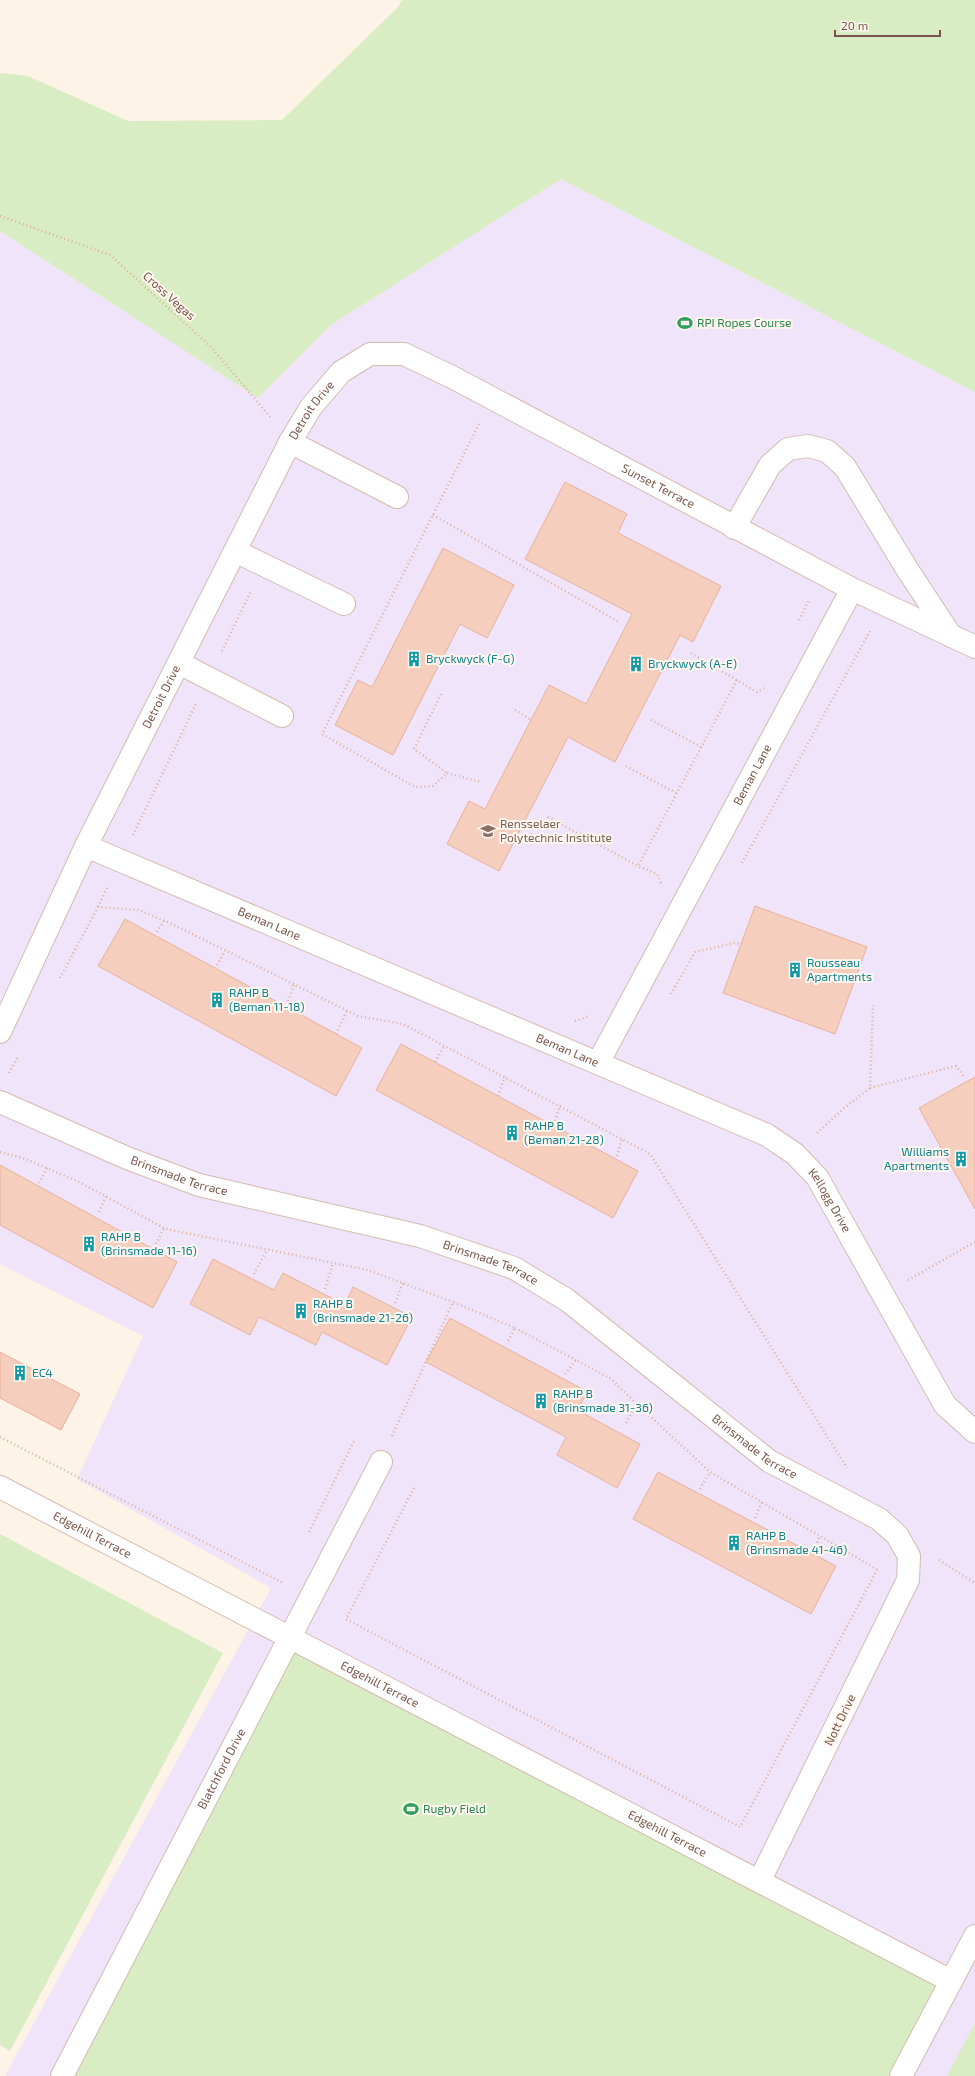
<svg xmlns="http://www.w3.org/2000/svg" width="975" height="2076" viewBox="0 0 975 2076" font-family="'Exo 2',sans-serif">
  <style>
    .education { fill: #f0e4fa }
    .green { fill: #d9edc4 }
    .building { fill: #f5cebd; stroke: #e9b19c }
    .lines { fill: none; stroke-linecap: round; stroke-linejoin: round }
    .minor-casing { stroke: #d4bbaf; stroke-width: 24 }
    .path { stroke: #dbb09f; stroke-width: 2.5; stroke-dasharray: 1 3; stroke-linecap: butt }
    .minor { stroke: #fff; stroke-width: 22 }
    .labels { text-anchor: middle; stroke-width: 4; stroke-linejoin: round; paint-order: stroke }
    .street-label { font-size: 12px; fill: #7a5549; stroke: #fff7ef }
    .leisure-label { font-size: 12px; fill: #27864d; stroke: #fff7ef; text-anchor: start }
    .culture-label { font-size: 12px; fill: #0d838f; stroke: #fff7ef; text-anchor: start }
    .education-label { font-size: 12px; fill: #785e54; stroke: #fff7ef; text-anchor: start }
  </style>
  <rect width="100%" height="100%" fill="#fef3e7"/>
  <path class="education" d="M561,179l414,213v1684h-970l266,-488 -194,-109 66,-143 -143,-72v-1033l258,167 73,-73z"/>
  <g class="green">
    <path d="M402,0h573v392l-414,-213 -230,146 -73,73 -258,-167v-158l28,3 100,45 154,-1 115,-112z"/>
    <path d="M0,1534l223,119 -213,398 -10,-6z"/>
    <path d="M291,1637l660,344 -52,95h-837z"/>
    <path d="M975,2023v53h-28z"/>
  </g>
  <g class="building">
    <path d="M565,482l62,32 -9,19 103,53 -28,56 -13,-7 -65,127 -47,-25 -69,134 -52,-27 22,-43 16,8 64,-124 37,19 46,-90 -107,-55z"/>
    <path d="M443,548l71,37 -27,53 -27,-14 -67,131 -58,-30 23,-45 14,7z"/>
    <path d="M755,906l112,41 -32,87 -112,-41z"/>
    <path d="M125,919l237,129 -26,48 -238,-130z"/>
    <path d="M401,1044l237,127 -25,47 -237,-128z"/>
    <path d="M975,1077v132l-56,-101z"/>
    <path d="M0,1165l177,97 -24,46 -153,-83z"/>
    <path d="M213,1259l61,31 9,-17 62,32 8,-18 59,30 -25,48 -65,-33 -6,13 -57,-28 -9,18 -60,-31z"/>
    <path d="M450,1318l138,74 -11,18 63,34 -23,44 -60,-33 9,-18 -140,-75z"/>
    <path d="M0,1352l80,42 -19,36 -61,-32z"/>
    <path d="M658,1472l178,94 -25,48 -178,-95z"/>
  </g>
  <g class="lines">
    <g class="minor-casing">
      <g id="minor">
        <path d="M290,442l107,55"/>
        <path d="M734,528l36,-63 18,-16 20,-3 19,5 18,16 62,102 44,67"/>
        <path d="M235,551l109,53"/>
        <path d="M179,663l103,53"/>
        <path id="s1" d="M86,846l681,289 28,19 22,23 128,228 30,27"/>
        <path id="s2" d="M0,1032l86,-186 204,-404 21,-35 30,-35 29,-18h34l48,23 400,212 123,58"/>
        <path id="s3" d="M598,1063l254,-474"/>
        <path id="s4" d="M0,1102l127,56 72,27 221,51 94,32 53,32 202,161 110,58 18,16 12,21 -1,24 -148,300"/>
        <path id="s5" d="M0,1487l951,494"/>
        <path id="s6" d="M62,2076l319,-614"/>
        <path d="M901,2076l74,-140"/>
      </g>
    </g>
    <g class="path">
      <path d="M0,216l110,39 102,93 59,70"/>
      <path d="M479,424l-157,310 93,53 18,-1 14,-13 34,9"/>
      <path d="M433,515l186,107"/>
      <path d="M799,620l10,-20"/>
      <path d="M222,651l29,-60"/>
      <path d="M691,653l66,39 7,-4"/>
      <path d="M441,694l-27,55 33,24"/>
      <path d="M515,710l16,10"/>
      <path d="M651,720l50,27"/>
      <path d="M626,766l50,27"/>
      <path d="M548,817l90,49"/>
      <path d="M133,835l63,-131"/>
      <path d="M742,863l128,-232"/>
      <path d="M661,883l-4,-9 -19,-8 99,-186"/>
      <path d="M98,907l10,-21"/>
      <path d="M157,932l7,-11"/>
      <path d="M217,965l8,-14"/>
      <path d="M60,978l38,-71 41,3 31,13 188,93 45,8 247,130 197,314"/>
      <path d="M671,994l24,-42 39,-9 7,1"/>
      <path d="M288,1001l6,-16"/>
      <path d="M575,1021l14,-5"/>
      <path d="M336,1034l11,-23"/>
      <path d="M435,1062l10,-17"/>
      <path d="M9,1073l9,-16"/>
      <path d="M870,1088l86,-22 9,12"/>
      <path d="M498,1096l7,-20"/>
      <path d="M555,1121l5,-16"/>
      <path d="M817,1133l27,-25 26,-20 3,-83"/>
      <path d="M0,1152l23,6 54,23 89,48 202,41 85,32"/>
      <path d="M617,1156l5,-18"/>
      <path d="M39,1183l8,-15"/>
      <path d="M99,1212l7,-16"/>
      <path d="M156,1244l8,-16"/>
      <path d="M254,1274l13,-24"/>
      <path d="M908,1280l67,-38"/>
      <path d="M325,1289l8,-26"/>
      <path d="M395,1303l8,-20"/>
      <path d="M515,1328l61,32"/>
      <path d="M565,1374l11,-14 35,19 25,24"/>
      <path d="M626,1423l10,-20 74,69 168,98"/>
      <path d="M392,1436l61,-134 62,26 -8,15"/>
      <path d="M0,1437l283,146"/>
      <path d="M414,1488l-68,131 394,208 137,-257"/>
      <path d="M700,1489l10,-17"/>
      <path d="M755,1518l7,-16"/>
      <path d="M309,1532l45,-91"/>
      <path d="M814,1550l6,-14"/>
      <path d="M939,1560l36,23"/>
    </g>
    <use href="#minor" class="minor"/>
  </g>
  <defs>
    <g id="stadium-bare" transform="scale(1.2)"><path d="M0-5a6.5 5 0 1 0 0 10a6.5 5 0 1 0 0-10ZM-3.5-1.8h7v3.6h-7Z" fill="#2e9e5b" stroke="#fff7ef" stroke-width="2.5" paint-order="stroke"/></g>
    <g id="building-bare" transform="scale(1.2)"><path d="M-4-6H4V6H1V3H-1V6H-4ZM-2.5-4.3h1.7v1.8h-1.7ZM.8-4.3h1.7v1.8H.8ZM-2.5-1h1.7V.8h-1.7ZM.8-1h1.7V.8H.8Z" fill="#0f9aa8" stroke="#fff7ef" stroke-width="2.5" paint-order="stroke"/></g>
    <g id="university-bare" transform="scale(1.2)"><path d="M0-5L7-2L0 1L-7-2ZM-4 1L0 2.5L4 1V4Q0 6-4 4Z" fill="#8d6e63" stroke="#fff7ef" stroke-width="2.5" paint-order="stroke"/></g>
  </defs>
  <g fill-rule="evenodd">
    <use href="#stadium-bare" x="685" y="323"/>
    <use href="#building-bare" x="414" y="659"/>
    <use href="#building-bare" x="636" y="664"/>
    <use href="#university-bare" x="488" y="831"/>
    <use href="#building-bare" x="795" y="970"/>
    <use href="#building-bare" x="217" y="1000"/>
    <use href="#building-bare" x="512" y="1133"/>
    <use href="#building-bare" x="961" y="1159"/>
    <use href="#building-bare" x="89" y="1244"/>
    <use href="#building-bare" x="301" y="1311"/>
    <use href="#building-bare" x="20" y="1373"/>
    <use href="#building-bare" x="541" y="1401"/>
    <use href="#building-bare" x="734" y="1543"/>
    <use href="#stadium-bare" x="411" y="1809"/>
  </g>
  <g class="labels">
    <g class="street-label">
      <text transform="translate(169 296) rotate(42)" y="4">Cross Vegas</text>
      <text dy="4" stroke="none"><textPath href="#s2" startOffset="696">Detroit Drive</textPath></text>
      <text dy="4" stroke="none"><textPath href="#s2" startOffset="1099">Sunset Terrace</textPath></text>
      <text dy="4" stroke="none"><textPath href="#s2" startOffset="372">Detroit Drive</textPath></text>
      <text dy="4" stroke="none"><textPath href="#s3" startOffset="327">Beman Lane</textPath></text>
      <text dy="4" stroke="none"><textPath href="#s1" startOffset="199">Beman Lane</textPath></text>
      <text dy="4" stroke="none"><textPath href="#s1" startOffset="523">Beman Lane</textPath></text>
      <text dy="4" stroke="none"><textPath href="#s4" startOffset="194">Brinsmade Terrace</textPath></text>
      <text dy="4" stroke="none"><textPath href="#s1" startOffset="832">Kellogg Drive</textPath></text>
      <text dy="4" stroke="none"><textPath href="#s4" startOffset="518">Brinsmade Terrace</textPath></text>
      <text dy="4" stroke="none"><textPath href="#s4" startOffset="842">Brinsmade Terrace</textPath></text>
      <text dy="4" stroke="none"><textPath href="#s5" startOffset="104">Edgehill Terrace</textPath></text>
      <text dy="4" stroke="none"><textPath href="#s5" startOffset="428">Edgehill Terrace</textPath></text>
      <text transform="translate(840 1720) rotate(-64)" y="4">Nott Drive</text>
      <text dy="4" stroke="none"><textPath href="#s6" startOffset="346">Blatchford Drive</textPath></text>
      <text dy="4" stroke="none"><textPath href="#s5" startOffset="752">Edgehill Terrace</textPath></text>
    </g>
    <g class="leisure-label">
      <text x="697" y="327">RPI Ropes Course</text>
      <text x="423" y="1813">Rugby Field</text>
    </g>
    <g class="culture-label">
      <text x="426" y="663">Bryckwyck (F-G)</text>
      <text x="648" y="668">Bryckwyck (A-E)</text>
      <text x="807" y="967">Rousseau<tspan x="807" dy="14">Apartments</tspan></text>
      <text x="229" y="997">RAHP B<tspan x="229" dy="14">(Beman 11-18)</tspan></text>
      <text x="524" y="1130">RAHP B<tspan x="524" dy="14">(Beman 21-28)</tspan></text>
      <text x="949" y="1156" text-anchor="end">Williams<tspan x="949" dy="14">Apartments</tspan></text>
      <text x="101" y="1241">RAHP B<tspan x="101" dy="14">(Brinsmade 11-16)</tspan></text>
      <text x="313" y="1308">RAHP B<tspan x="313" dy="14">(Brinsmade 21-26)</tspan></text>
      <text x="32" y="1377">EC4</text>
      <text x="553" y="1398">RAHP B<tspan x="553" dy="14">(Brinsmade 31-36)</tspan></text>
      <text x="746" y="1540">RAHP B<tspan x="746" dy="14">(Brinsmade 41-46)</tspan></text>
    </g>
    <g class="education-label">
      <text x="500" y="828">Rensselaer<tspan x="500" dy="14">Polytechnic Institute</tspan></text>
    </g>
  </g>
  <path d="M835 30v6h105v-6" fill="none" stroke="#7a5549" stroke-width="2"/>
  <text x="841" y="30" font-size="12" fill="#7a5549" stroke="#fff7ef" stroke-width="3" paint-order="stroke">20 m</text>
</svg>
